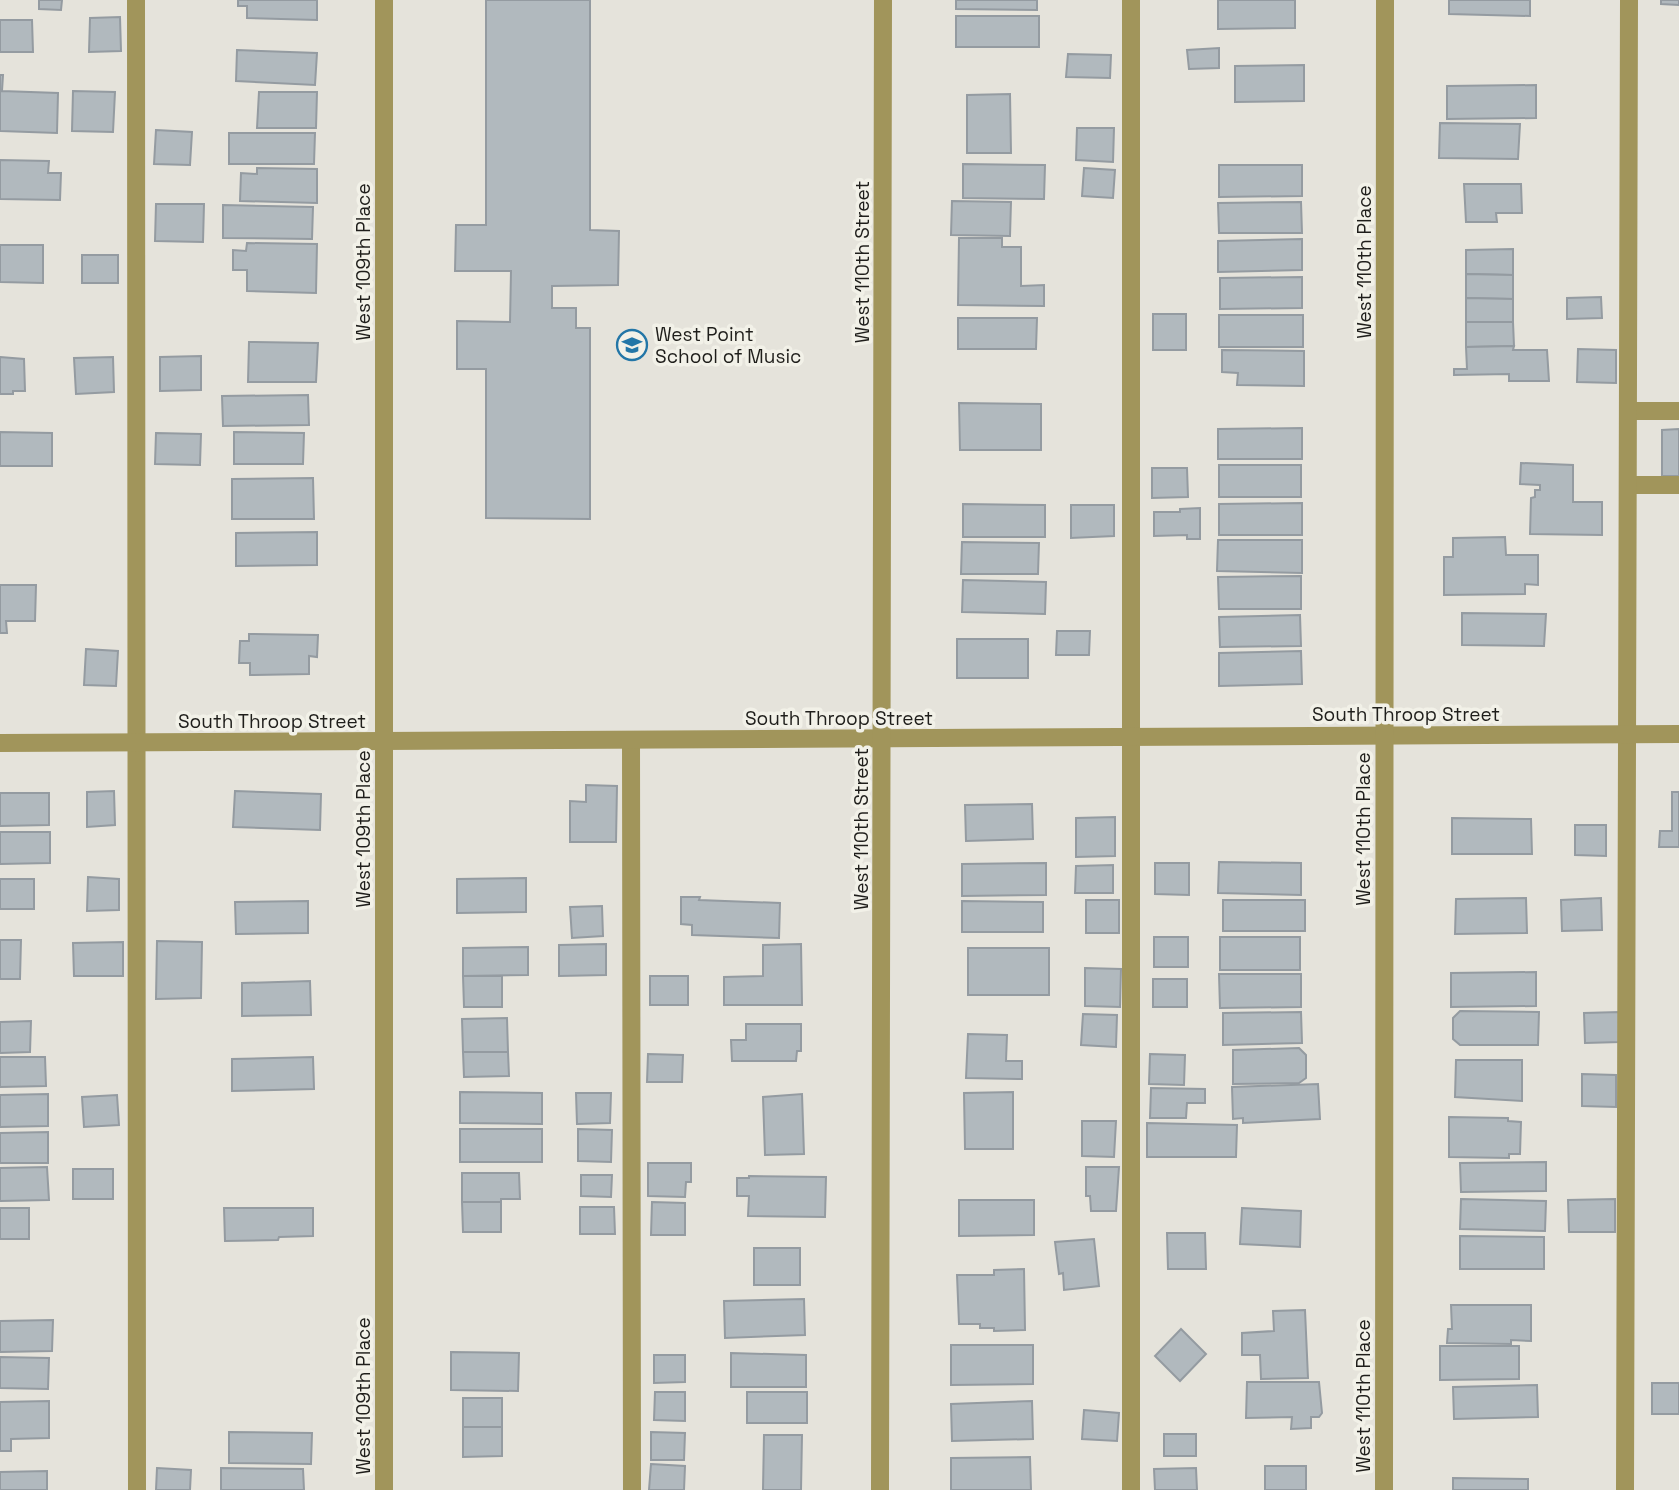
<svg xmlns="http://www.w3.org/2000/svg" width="1679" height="1490" viewBox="0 0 1679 1490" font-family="'Space Grotesk',sans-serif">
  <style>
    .building { fill: #b1b9be; stroke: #949ba1; stroke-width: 2 }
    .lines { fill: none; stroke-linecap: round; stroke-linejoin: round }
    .service { stroke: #a1955b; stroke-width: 18 }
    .minor { stroke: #a1955b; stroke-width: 18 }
    .labels { text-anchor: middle; stroke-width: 7; stroke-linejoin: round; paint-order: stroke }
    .street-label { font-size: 19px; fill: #1f1e1b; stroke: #f2f1e8 }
    .poi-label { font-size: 19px; fill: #1f1e1b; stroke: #f2f1e8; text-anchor: start }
  </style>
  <rect width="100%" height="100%" fill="#e5e3db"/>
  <g class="building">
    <path d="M39,0h23l-1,10 -22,-1z"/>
    <path d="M238,0h79v20l-70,-2v-12h-9z"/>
    <path d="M486,0h104v230l29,1 -1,54 -66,1v22h24v20h14v191l-104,-1v-149h-29v-48l53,1 1,-51h-56l1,-46h30z"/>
    <path d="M956,0h81v10l-81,-1z"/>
    <path d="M1218,0h77v28l-77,1z"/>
    <path d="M1449,0h81v16l-81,-2z"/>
    <path d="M1661,0h18v5l-18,-1z"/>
    <rect x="956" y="16" width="83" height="31"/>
    <path d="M120,17l1,34 -32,1 1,-34z"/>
    <path d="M0,20h32l1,32h-33z"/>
    <path d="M1219,48v20l-30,1 -2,-19z"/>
    <path d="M237,50l80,3 -2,32 -79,-4z"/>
    <path d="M1068,54l43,1 -1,23 -44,-1z"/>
    <path d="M1304,65v36l-69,1v-36z"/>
    <path d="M0,75h3l-1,16 56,2 -1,40 -57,-2z"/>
    <path d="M1536,85v33l-89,1v-33z"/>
    <path d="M73,91l42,1 -2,40 -41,-1z"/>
    <path d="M259,92h58l-1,36h-59z"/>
    <path d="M1010,94l1,59h-44v-58z"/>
    <path d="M1440,123l80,1 -2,35 -79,-1z"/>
    <path d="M1077,128h37l-1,34 -37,-2z"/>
    <path d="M156,130l36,2 -2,33 -36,-1z"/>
    <path d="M229,133h86l-1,31h-85z"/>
    <path d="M0,160l49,1 -1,12h13l-1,27 -60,-1z"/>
    <path d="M963,164l82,1 -1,34 -81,-1z"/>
    <path d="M1219,165h83v31l-83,1z"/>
    <path d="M257,168l60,1v34l-77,-2 1,-28 16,1z"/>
    <path d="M1084,168l31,2 -2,28 -31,-2z"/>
    <path d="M1464,184h57l1,29h-26l1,9h-31z"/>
    <path d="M952,201l59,1 -1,34 -59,-1z"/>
    <path d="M1301,202l1,31h-83l-1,-30z"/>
    <path d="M156,204h48l-1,38 -48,-1z"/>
    <path d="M223,205l90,2 -1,32 -89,-1z"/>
    <path d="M959,238h43v9h19v39l23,-1v21l-86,-1z"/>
    <path d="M1302,239v31l-84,2v-31z"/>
    <path d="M247,243l70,1 -1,49 -69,-2v-21h-14v-20l13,1z"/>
    <path d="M0,245h43v38l-43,-1z"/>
    <path d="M1513,249v26l-47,-1v-24z"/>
    <rect x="82" y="255" width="36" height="28"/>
    <path d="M1466,274l47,1v24l-47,-1z"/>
    <path d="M1302,277v31l-82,1v-31z"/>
    <path d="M1601,297l1,21 -35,1v-21z"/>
    <path d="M1466,298l47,1v23h-47z"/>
    <rect x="1153" y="314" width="33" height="36"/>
    <rect x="1219" y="315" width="84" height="32"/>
    <path d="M958,318h79l-1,31h-78z"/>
    <path d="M1466,322h47l1,24 -48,1z"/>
    <path d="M249,342l69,1 -2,39h-68z"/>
    <path d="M1514,346l-1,4h34l2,31h-40v-7l-55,1v-6h13l-1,-22z"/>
    <path d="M1578,349l38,1v33l-39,-1z"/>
    <path d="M1222,350l82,1v35l-67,-1 1,-12 -16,-1z"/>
    <path d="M201,356v34l-41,1v-34z"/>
    <path d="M0,357l24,2 1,32h-12v3h-13z"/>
    <path d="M113,357l1,35 -38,2 -2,-36z"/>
    <path d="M308,395l1,30 -86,1 -1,-30z"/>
    <path d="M959,403l82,1v46h-81z"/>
    <path d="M1302,428v31h-84v-30z"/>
    <path d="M1679,429v47h-17v-46z"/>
    <path d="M0,432l52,1v33h-52z"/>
    <path d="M234,432l70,1 -1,31h-69z"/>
    <path d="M156,433l45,1 -1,31 -45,-1z"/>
    <path d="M1521,463l52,2v37h29v33l-72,-1 1,-36 4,-1v-7h5v-5l-20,-1z"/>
    <rect x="1219" y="465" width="82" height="32"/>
    <path d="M1152,468h35l1,29 -36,1z"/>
    <path d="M313,478l1,41h-82v-40z"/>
    <path d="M1302,503v32h-83v-31z"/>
    <path d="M963,504l82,1v32h-82z"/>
    <path d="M1071,505h43v31l-43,2z"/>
    <path d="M1200,508v31h-13v-4l-33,1v-24h26v-3z"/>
    <path d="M317,532v33l-81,1v-33z"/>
    <path d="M1505,537l1,18h32v30l-13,-1v10l-81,1v-38h9v-19z"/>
    <path d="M1218,540h84v33l-85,-2z"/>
    <path d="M962,542l77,1 -1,31h-77z"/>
    <path d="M1301,576v33h-82l-1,-32z"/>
    <path d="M963,580l83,2 -1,32 -83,-2z"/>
    <path d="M0,585h36l-1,36h-29l1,12h-7z"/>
    <path d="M1462,613l84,1 -2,32 -82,-1z"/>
    <path d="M1300,615l1,31 -81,1 -1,-30z"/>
    <path d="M1057,631h33l-1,24h-33z"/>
    <path d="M249,634l69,1 -1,22 -8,-1v18l-59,1v-12h-11l1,-22h9z"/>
    <rect x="957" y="639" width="71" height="39"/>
    <path d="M86,649l32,2 -2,35 -32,-1z"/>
    <path d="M1301,651l1,33 -83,2v-33z"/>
    <path d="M586,785l31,1 -1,56h-46v-41l16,1z"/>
    <path d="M114,791l1,34 -28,2v-35z"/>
    <path d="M235,791l86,3 -1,36 -87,-3z"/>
    <path d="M1672,792h7v55h-20l1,-16h12z"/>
    <path d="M0,793h49v32l-49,1z"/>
    <path d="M1032,804l1,35 -67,2 -1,-36z"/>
    <path d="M1115,817v39l-39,1v-39z"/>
    <path d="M1452,818l79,1 1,35h-80z"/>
    <path d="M1575,825h31v31l-31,-1z"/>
    <path d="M0,832h50v31l-50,1z"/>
    <path d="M1219,862l82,1v32l-83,-2z"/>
    <path d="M1046,863v32l-84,1v-32z"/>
    <path d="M1155,863h34v32l-34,-1z"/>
    <path d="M1113,865v28h-38l1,-27z"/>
    <path d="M88,877l31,2v31l-32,1z"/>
    <path d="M526,878v34l-69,1v-34z"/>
    <rect x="0" y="879" width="34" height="30"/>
    <path d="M681,897h19l-1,3 81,3 -1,35 -87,-3v-10l-11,-1z"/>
    <path d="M1526,898l1,35 -72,1 1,-35z"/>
    <path d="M1601,898l1,32 -40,1 -1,-31z"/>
    <rect x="1086" y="900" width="33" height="33"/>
    <rect x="1223" y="900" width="82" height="31"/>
    <path d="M308,901v32l-72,1 -1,-32z"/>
    <path d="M962,901l81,1v30h-81z"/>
    <path d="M602,906l1,30 -31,2 -2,-31z"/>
    <rect x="1154" y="937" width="34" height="30"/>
    <rect x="1220" y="937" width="80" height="33"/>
    <path d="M0,940h21l-1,39h-20z"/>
    <path d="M157,941l45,1 -1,56 -45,1z"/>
    <path d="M123,942v34h-49l-1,-33z"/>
    <path d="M606,944v31l-47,1v-31z"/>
    <path d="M801,944l1,61h-78v-28l39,-1v-31z"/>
    <path d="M528,947v28l-65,1v-28z"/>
    <rect x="968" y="948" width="81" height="47"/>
    <path d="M1085,968l36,1 -1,38 -35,-1z"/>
    <path d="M1536,972v34l-85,1v-34z"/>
    <path d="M1219,974h82v33l-81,1z"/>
    <path d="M463,976h39v31h-38z"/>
    <rect x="650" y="976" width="38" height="29"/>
    <rect x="1153" y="979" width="34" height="28"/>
    <path d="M310,981l1,34 -69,1v-33z"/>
    <path d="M1460,1011l79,1 -1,33h-78l-7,-6v-21z"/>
    <path d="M1301,1012l1,31 -79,2v-32z"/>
    <path d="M1619,1012l1,30 -35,1 -1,-30z"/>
    <path d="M1083,1014l34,1 -1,32 -35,-2z"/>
    <path d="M507,1018l1,34h-45l-1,-33z"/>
    <path d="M31,1021l-1,31 -30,1v-31z"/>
    <path d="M746,1024h55v27h-4l-1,10h-64l-1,-21h15z"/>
    <path d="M968,1034l39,1 -1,26h16v18l-56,-1z"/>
    <path d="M1299,1048l7,7v23l-7,5 -66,1v-34z"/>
    <path d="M463,1052h45l1,24 -45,1z"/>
    <path d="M648,1054l35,1 -1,27h-35z"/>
    <path d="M1150,1054l35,1 -1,30 -35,-1z"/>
    <path d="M0,1057h45l1,29 -46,1z"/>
    <path d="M313,1057l1,32 -82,2v-32z"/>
    <path d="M1456,1060h66v41l-67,-4z"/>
    <path d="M1582,1074l34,1v32l-34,-1z"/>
    <path d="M1318,1084l2,35 -77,4v-5l-10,1 -1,-32z"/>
    <path d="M1151,1088l54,1v14h-18l-1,15h-36z"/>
    <path d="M460,1092l82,1v31l-82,-1z"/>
    <path d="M1013,1092v57h-48l-1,-56z"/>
    <path d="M576,1093h35l-1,30 -33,1z"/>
    <path d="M48,1094v32l-48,1v-32z"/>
    <path d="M802,1094l2,60 -39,1 -2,-58z"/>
    <path d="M117,1095l2,30 -35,2 -2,-30z"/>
    <path d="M1449,1117l59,1v3l13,1 -1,32h-11v4l-60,-1z"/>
    <path d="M1082,1121h34l-2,36 -32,-1z"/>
    <path d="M1147,1123l90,2 -1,32h-89z"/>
    <rect x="460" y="1129" width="82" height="33"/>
    <path d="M578,1129l34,1 -1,32 -33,-1z"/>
    <path d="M48,1132v31h-48v-30z"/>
    <path d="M1546,1162v29l-85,1 -1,-29z"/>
    <path d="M648,1163h43v19h-5l-1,15 -37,-1z"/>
    <path d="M47,1167l2,33 -49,1v-33z"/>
    <path d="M1086,1167h33l-3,44h-25l-1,-15h-4z"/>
    <rect x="73" y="1169" width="40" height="30"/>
    <path d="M462,1173h57l1,26h-19v3h-39z"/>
    <path d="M581,1175h31l-1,22 -30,-1z"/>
    <path d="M749,1176l77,1 -1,40 -77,-1 1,-20h-12v-18h12z"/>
    <path d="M1461,1199l85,2 -1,30 -85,-2z"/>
    <path d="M1615,1199v33h-46l-1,-32z"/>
    <path d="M959,1200h75v35l-75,1z"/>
    <path d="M462,1202h39v30h-38z"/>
    <path d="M652,1202l33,1v32h-34z"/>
    <path d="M580,1207h34l1,27h-35z"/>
    <rect x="0" y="1208" width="29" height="31"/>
    <path d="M224,1208h89v28l-34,1 -1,3 -53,1z"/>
    <path d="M1242,1208l59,3 -1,36 -60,-3z"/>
    <path d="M1167,1233h38l1,36h-38z"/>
    <path d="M1460,1236l84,1v32h-84z"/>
    <path d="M1094,1239l5,47 -35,4 -1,-17 -4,1 -4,-32z"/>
    <rect x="754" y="1248" width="46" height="37"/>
    <path d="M1024,1269l1,61 -31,1v-3h-14v-4h-21l-2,-49h37v-5z"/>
    <path d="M804,1299l1,36 -80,3 -1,-37z"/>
    <path d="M1451,1305h80v36l-20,-1v4l-64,-1 1,-14h4z"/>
    <path d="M1305,1310l3,68 -47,1 -1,-24h-18v-22l32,-2 -1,-20z"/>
    <path d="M53,1320l-1,31 -52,1v-31z"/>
    <path d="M1181,1329l25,25 -26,27 -25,-25z"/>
    <path d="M951,1345h82v39l-82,1z"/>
    <path d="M1440,1346h79v33l-79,1z"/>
    <path d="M451,1352l68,1 -1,38 -67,-1z"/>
    <path d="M731,1353l75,2v32h-75z"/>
    <path d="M654,1355h31v27l-31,1z"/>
    <path d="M0,1357l49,1 -1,31 -48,-1z"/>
    <path d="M1247,1382h72l3,31 -3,4h-8v11l-20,1 1,-12 -46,1z"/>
    <rect x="1652" y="1383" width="27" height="31"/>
    <path d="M1537,1385l1,32 -84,2 -1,-32z"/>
    <path d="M655,1392h30v29l-31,-1z"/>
    <rect x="747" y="1392" width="60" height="31"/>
    <rect x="463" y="1398" width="39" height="29"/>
    <path d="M49,1401v37l-38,1v12h-11v-49z"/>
    <path d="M1032,1401l1,38 -81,2 -1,-37z"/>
    <path d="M1084,1410l35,3 -2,28 -35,-2z"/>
    <path d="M463,1427h39v29l-39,1z"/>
    <path d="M229,1432l83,1 -1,31 -82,-1z"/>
    <path d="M651,1432l34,1 -1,27h-33z"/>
    <rect x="1164" y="1434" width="32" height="22"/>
    <path d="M764,1435h38l-1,55h-38z"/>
    <path d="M1030,1457l1,33h-80v-32z"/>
    <path d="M651,1464l34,2 -1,24h-35z"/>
    <rect x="1265" y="1466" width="41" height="24"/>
    <path d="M157,1468l34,2 -1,20h-34z"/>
    <path d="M221,1468l82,1 1,21h-83z"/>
    <path d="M1196,1468l1,22h-42l-1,-21z"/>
    <path d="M47,1471v19h-47v-18z"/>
    <path d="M1453,1478l75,1v11h-75z"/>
  </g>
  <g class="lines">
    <g class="service">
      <path d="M136,0l1,1490"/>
      <path d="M1628,411h51"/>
      <path d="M1628,485h51"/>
      <path d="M631,740l1,750"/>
      <path d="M1131,1490v-1490"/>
      <path d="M1625,1490l4,-1490"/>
    </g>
    <g class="minor">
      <path d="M0,743l1679,-9"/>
      <path d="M384,1490v-1490"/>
      <path d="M880,1490l3,-1490"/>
      <path d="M1384,1490l1,-1490"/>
    </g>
  </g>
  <defs>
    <g id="school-ring" transform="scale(1.575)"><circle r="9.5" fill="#f2f1e8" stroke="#2376a7" stroke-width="1.5"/><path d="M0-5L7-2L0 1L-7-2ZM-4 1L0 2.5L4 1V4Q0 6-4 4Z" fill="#2376a7"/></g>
  </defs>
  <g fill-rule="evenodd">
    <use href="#school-ring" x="632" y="345"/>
  </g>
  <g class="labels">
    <g class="street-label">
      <text transform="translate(363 262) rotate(-90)" y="7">West 109th Place</text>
      <text transform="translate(862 262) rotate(-90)" y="7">West 110th Street</text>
      <text transform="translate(1364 262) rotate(-90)" y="7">West 110th Place</text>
      <text x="1406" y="721">South Throop Street</text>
      <text x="839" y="725">South Throop Street</text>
      <text x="272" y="728">South Throop Street</text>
      <text transform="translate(363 829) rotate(-90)" y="7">West 109th Place</text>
      <text transform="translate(861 829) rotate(-90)" y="7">West 110th Street</text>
      <text transform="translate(1363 829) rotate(-90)" y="7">West 110th Place</text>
      <text transform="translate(363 1396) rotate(-90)" y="7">West 109th Place</text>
      <text transform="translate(1363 1396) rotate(-90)" y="7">West 110th Place</text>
    </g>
    <g class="poi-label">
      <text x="655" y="341">West Point<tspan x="655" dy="22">School of Music</tspan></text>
    </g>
  </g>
</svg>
